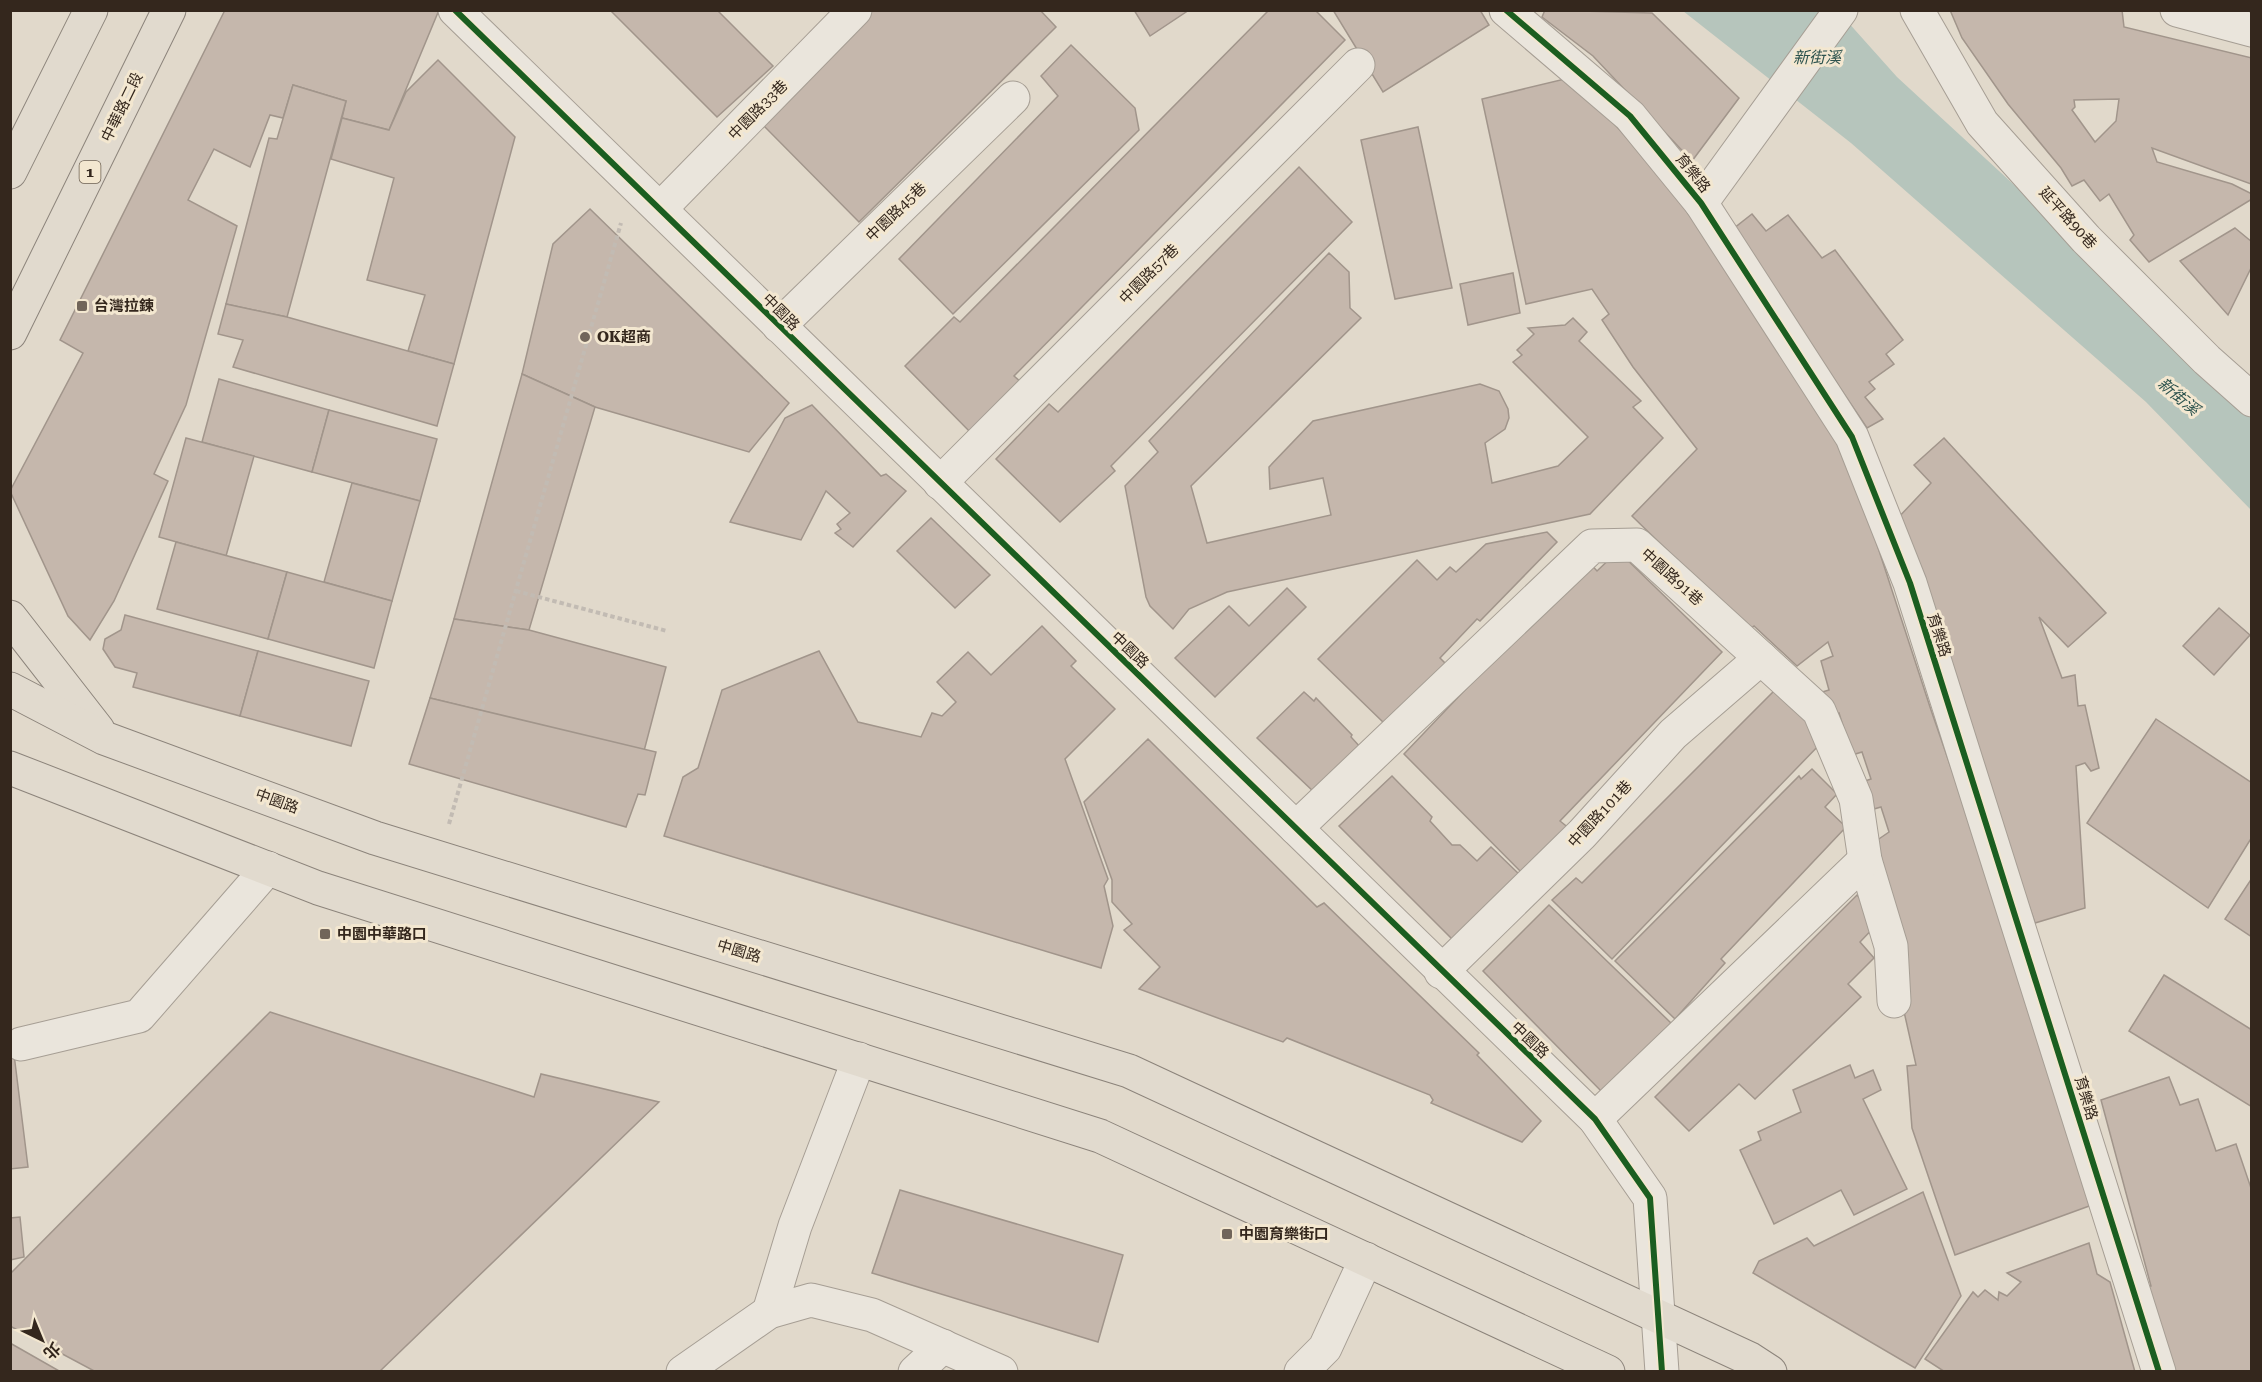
<svg xmlns="http://www.w3.org/2000/svg" width="2262" height="1382" viewBox="0 0 2262 1382" font-family="'Roboto Serif','Noto Sans TC',serif">
  <style>
    .water { fill: #b6c5bc }
    .building { fill: #c5b7ac; stroke: #a1958b; stroke-width: 1.5; fill-rule: evenodd }
    .lines { fill: none; stroke-linecap: round; stroke-linejoin: round }
    .minor-casing { stroke: #a69e94; stroke-width: 35 }
    .major-casing { stroke: #8c847b; stroke-width: 35 }
    .path { stroke: #c2bbb3; stroke-width: 4; stroke-dasharray: 4.5 3; stroke-linecap: butt }
    .minor { stroke: #eae5dc; stroke-width: 33 }
    .major { stroke: #e1dace; stroke-width: 33 }
    .cycleway-casing { stroke: #f3e7d0; stroke-width: 10 }
    .cycleway { stroke: #1b5e20; stroke-width: 6 }
    .poi-dot { fill: #71655a; stroke: #f3e7d0; stroke-width: 2 }
    .labels { text-anchor: middle; stroke-width: 6; stroke-linejoin: round; paint-order: stroke }
    .shield { fill: #f3e7d0; stroke: #6d6153; stroke-width: 1.5 }
    .shield-label { font-size: 14px; font-weight: bold; fill: #34271d }
    .street-label { font-size: 15px; fill: #34271d; stroke: #f3e7d0 }
    .poi-label { font-size: 15px; font-weight: bold; fill: #34271d; stroke: #f3e7d0; text-anchor: start }
    .water-label { font-size: 16px; font-style: italic; fill: #2d534e; stroke: #f3e7d0 }
  </style>
  <rect width="100%" height="100%" fill="#e1d9cb"/>
  <path class="water" d="M1683,11h155l59,66 354,326v107l-105,-108 -295,-259z"/>
  <g class="building">
    <path d="M225,10h214l-50,120 -47,-12 4,-17 -53,-16 -10,33 -13,-3 -20,52 -36,-18 -26,51 49,26 -51,179 -32,69 14,7 -54,120 -24,39 -22,-24 -58,-125 73,-138 -23,-13z"/>
    <path d="M610,10h107l56,56 -56,51z"/>
    <path d="M867,10h173l16,17 -197,195 -101,-102z"/>
    <path d="M1134,10h55l-39,26z"/>
    <path d="M1269,10h46l30,30 -331,336 8,7 -49,52 -68,-69 49,-49 6,5z"/>
    <path d="M1333,10h147l9,15 -106,67z"/>
    <path d="M1545,10l107,3 87,85 -47,63 -99,-105 -51,-39z"/>
    <path d="M1950,10h172l2,17 128,31 -1,126 -99,-36 5,14 75,22 20,10v5l-103,63 -19,-22 4,-5 -25,-41 -9,7 -16,-21 -12,6 -11,-18 -53,-64 -46,-66zM2119,99l-3,22 -21,21 -23,-32 3,-3 -1,-7z"/>
    <path d="M1071,45l64,63 4,22 -186,184 -54,-55 159,-163 -17,-20z"/>
    <path d="M438,60l77,77 -61,227 -46,-13 17,-56 -58,-15 27,-102 -63,-19 11,-41 47,12 17,-38z"/>
    <path d="M1573,77l113,128 156,232 89,273 92,265 69,230 -137,50 -43,-127 -5,-62 9,-1 -20,-89 -23,-133 16,-11 -8,-25 -7,2 -9,-28 6,-2 -9,-27 -10,3 -13,-42 -11,4 -9,-24 10,-3 -8,-29 12,-5 -5,-14 -31,24 -43,-40 -5,4 -117,-114 65,-67 -64,-82 -31,-47 7,-6 -17,-25 -66,15 -44,-205z"/>
    <path d="M293,85l53,16 -59,216 -61,-13 43,-166 8,1z"/>
    <path d="M1418,127l34,161 -57,11 -34,-159z"/>
    <path d="M1299,167l53,55 -241,244 4,5 -55,51 -64,-63 53,-55 9,8z"/>
    <path d="M590,209l199,194 -40,49 -154,-45 -73,-33 31,-130z"/>
    <path d="M1752,214l14,17 22,-16 34,43 13,-8 68,90 -17,14 8,10 -25,18 6,7 -10,8 18,22 -16,9 -134,-199z"/>
    <path d="M2235,228l17,14v24l-24,49 -48,-54z"/>
    <path d="M1329,253l20,19 1,36 11,10 -170,168 16,57 124,-28 -8,-37 -53,11 -1,-22 44,-46 167,-37 19,7 9,18 1,9 -4,11 -20,14 7,40 66,-17 30,-29 -75,-75 9,-7 -5,-5 17,-16 -6,-6 37,-3 8,-7 14,14 -8,9 62,60 -8,6 30,31 -73,76 -363,78 -38,17 -16,20 -23,-23 -4,-9 -21,-111 33,-34 -9,-11z"/>
    <path d="M1513,273l7,40 -52,12 -8,-41z"/>
    <path d="M226,304l61,13 167,47 -17,62 -204,-59 10,-27 -25,-6z"/>
    <path d="M522,374l73,33 -66,223 -75,-11z"/>
    <path d="M219,379l110,31 -17,62 -110,-30z"/>
    <path d="M812,405l69,71 5,-2 20,17 -53,56 -18,-14 6,-4 -4,-5 13,-11 -24,-22 -25,49 -71,-18 55,-104z"/>
    <path d="M329,410l108,29 -17,62 -108,-29z"/>
    <path d="M186,438l68,18 -28,100 -67,-19z"/>
    <path d="M1944,438l162,175 -38,34 -29,-30 23,61 13,-3 3,31 7,-1 14,63 -8,3 -6,-8 -9,3 9,142 -50,15 -139,-403 35,-37 -17,-18z"/>
    <path d="M352,483l68,18 -28,100 -68,-19z"/>
    <path d="M931,518l59,57 -35,33 -58,-57z"/>
    <path d="M1547,532l10,10 -77,79 -3,-2 -37,39 6,6 -60,61 -68,-66 99,-99 20,20 13,-13 6,5 30,-28z"/>
    <path d="M176,542l111,30 -19,67 -111,-30z"/>
    <path d="M1618,551l104,101 -162,169 10,8 -45,47 -121,-122 184,-193 9,10z"/>
    <path d="M287,572l105,29 -18,67 -106,-29z"/>
    <path d="M1287,588l19,19 -91,90 -40,-39 54,-52 20,20z"/>
    <path d="M2219,608l31,27 -36,40 -31,-29z"/>
    <path d="M125,615l133,36 -18,65 -107,-29 4,-14 -22,-6 -12,-18 2,-10 16,-9z"/>
    <path d="M454,619l75,11 137,37 -22,84 -214,-53z"/>
    <path d="M1042,626l34,35 -5,5 44,43 -50,50 43,120 -4,7 9,40 -12,42 -437,-132 19,-59 15,-9 24,-78 97,-39 39,71 63,15 11,-24 10,3 14,-14 -19,-20 31,-30 23,23z"/>
    <path d="M258,651l111,30 -18,65 -111,-30z"/>
    <path d="M1774,691l13,9 37,40 -212,219 -60,-59 24,-22 6,5z"/>
    <path d="M1304,692l10,9 2,-3 36,37 -1,2 10,11 -46,45 -58,-55z"/>
    <path d="M430,698l226,54 -11,43 -7,-1 -12,33 -217,-63z"/>
    <path d="M2156,719l96,64v54l-44,71 -121,-85z"/>
    <path d="M1148,739l169,168 7,-4 155,150 -2,2 64,66 -19,21 -91,-39 2,-3 -3,-5 -143,-57 -4,4 -144,-53 21,-22 -36,-37 8,-6 -20,-22v-22l-28,-78z"/>
    <path d="M1812,769l25,25 -12,13 21,20 -125,132 4,4 -50,56 -60,-58 184,-185 2,3z"/>
    <path d="M1392,776l40,41 -2,4 22,24h8l17,16 14,-14 30,29 -65,67 -117,-117z"/>
    <path d="M2252,878v59l-27,-18z"/>
    <path d="M1857,895l23,26 -20,21 14,16 -26,26 13,13 -106,102 -16,-15 -50,47 -34,-34z"/>
    <path d="M1549,905l123,119 -68,70 -121,-123z"/>
    <path d="M2164,975l88,55v77l-123,-76z"/>
    <path d="M270,1012l264,85 7,-23 118,28 -280,270h-283l-86,-46v-52z"/>
    <path d="M10,1022l18,145 -18,2z"/>
    <path d="M1850,1065l5,13 18,-8 8,20 -18,9 44,90 -53,26 -13,-25 -67,34 -34,-74 21,-10 -3,-8 43,-20 -8,-22z"/>
    <path d="M2169,1077l11,28 18,-6 18,52 20,-7 16,47v181h-78l-27,-85 4,-1 -50,-186z"/>
    <path d="M900,1190l223,65 -25,87 -226,-69z"/>
    <path d="M1923,1192l38,104 -46,72 -162,-95 6,-12 48,-23 7,8z"/>
    <path d="M20,1217l4,40 -14,3v-42z"/>
    <path d="M2089,1243l8,31 13,8 25,90h-190l-20,-13 48,-67 5,5 7,-7 13,10 1,-8 8,4 14,-14 -14,-9z"/>
    <path d="M10,1343l51,29h-51z"/>
  </g>
  <g class="lines">
    <g class="minor-casing">
      <g id="minor">
        <path d="M455,10l1140,1109 55,79 12,174"/>
        <path d="M1506,10l124,106 71,87 151,234 58,146 249,789"/>
        <path d="M1917,10l65,113 104,116 121,121 45,40"/>
        <path d="M2177,10l75,20"/>
        <path d="M1701,203l140,-193"/>
        <path d="M660,209l195,-199"/>
        <path d="M779,326l234,-228"/>
        <path d="M940,483l418,-418"/>
        <path d="M1296,828l296,-282 45,-1 182,166 37,88 9,61 26,86 3,55"/>
        <path d="M1441,972l141,-138 91,-100 88,-76"/>
        <path d="M21,1044l118,-28 129,-148"/>
        <path d="M1595,1119l270,-259"/>
        <path d="M769,1312l26,-86 64,-167"/>
        <path d="M683,1372l86,-60 42,-12 61,15 129,57"/>
        <path d="M915,1372l28,-26"/>
        <path d="M1301,1372l24,-24 41,-89"/>
      </g>
    </g>
    <g class="major-casing">
      <g id="major">
        <path d="M10,172l81,-162"/>
        <path d="M10,333l159,-323"/>
        <path d="M10,617l88,113"/>
        <path d="M10,689l94,49 271,100 754,233 621,288 20,13"/>
        <path d="M10,768l308,120 782,248 508,236"/>
      </g>
    </g>
    <g class="path">
      <path d="M516,591l151,40"/>
      <path d="M449,824l172,-601"/>
    </g>
    <use href="#minor" class="minor"/>
    <use href="#major" class="major"/>
    <g class="cycleway-casing">
      <g id="cycleway">
        <path d="M455,10l1140,1109 55,79 12,174"/>
        <path d="M1506,10l124,106 71,87 151,234 58,146 249,789"/>
      </g>
    </g>
    <use href="#cycleway" class="cycleway"/>
  </g>
  <g class="poi-dot">
    <rect x="76" y="300" width="12" height="12" rx="3"/>
    <circle cx="585" cy="337" r="6"/>
    <rect x="319" y="928" width="12" height="12" rx="3"/>
    <rect x="1221" y="1228" width="12" height="12" rx="3"/>
  </g>
  <g class="labels">
    <rect class="shield" x="79.5" y="161" width="21" height="22" rx="4.5"/>
    <g class="shield-label">
      <text x="90" y="177">1</text>
    </g>
    <g class="street-label">
      <text transform="translate(122 107) rotate(-64)" y="5">中華路二段</text>
      <text transform="translate(758 110) rotate(-45)" y="5">中園路33巷</text>
      <text transform="translate(1693 173) rotate(51)" y="5">育樂路</text>
      <text transform="translate(896 212) rotate(-44)" y="5">中園路45巷</text>
      <text transform="translate(2068 218) rotate(48)" y="5">延平路90巷</text>
      <text transform="translate(1149 274) rotate(-45)" y="5">中園路57巷</text>
      <text transform="translate(781 312) rotate(45)" y="5">中園路</text>
      <text transform="translate(1672 577) rotate(42)" y="5">中園路91巷</text>
      <text transform="translate(1939 635) rotate(72)" y="5">育樂路</text>
      <text transform="translate(1130 650) rotate(44)" y="5">中園路</text>
      <text transform="translate(277 801) rotate(20)" y="5">中園路</text>
      <text transform="translate(1600 814) rotate(-47)" y="5">中園路101巷</text>
      <text transform="translate(739 951) rotate(17)" y="5">中園路</text>
      <text transform="translate(1530 1040) rotate(44)" y="5">中園路</text>
      <text transform="translate(2086 1098) rotate(73)" y="5">育樂路</text>
    </g>
    <g class="poi-label">
      <text x="94" y="311">台灣拉鍊</text>
      <text x="597" y="342">OK超商</text>
      <text x="337" y="939">中園中華路口</text>
      <text x="1239" y="1239">中園育樂街口</text>
    </g>
    <g class="water-label">
      <text x="1817" y="63">新街溪</text>
      <text transform="translate(2179 396) rotate(40)" y="6">新街溪</text>
    </g>
  </g>
  <rect width="2262" height="1382" fill="none" stroke="#34271d" stroke-width="24"/>
  <g transform="translate(42 1340) rotate(137)" stroke="#f3e7d0" stroke-width="4.5" paint-order="stroke">
  <path d="M0-4.5L10 22L0 15L-10 22Z" fill="#34271d"/>
  <text y="-9" font-size="16" font-weight="bold" text-anchor="middle" fill="#34271d">北</text>
  </g>
</svg>
